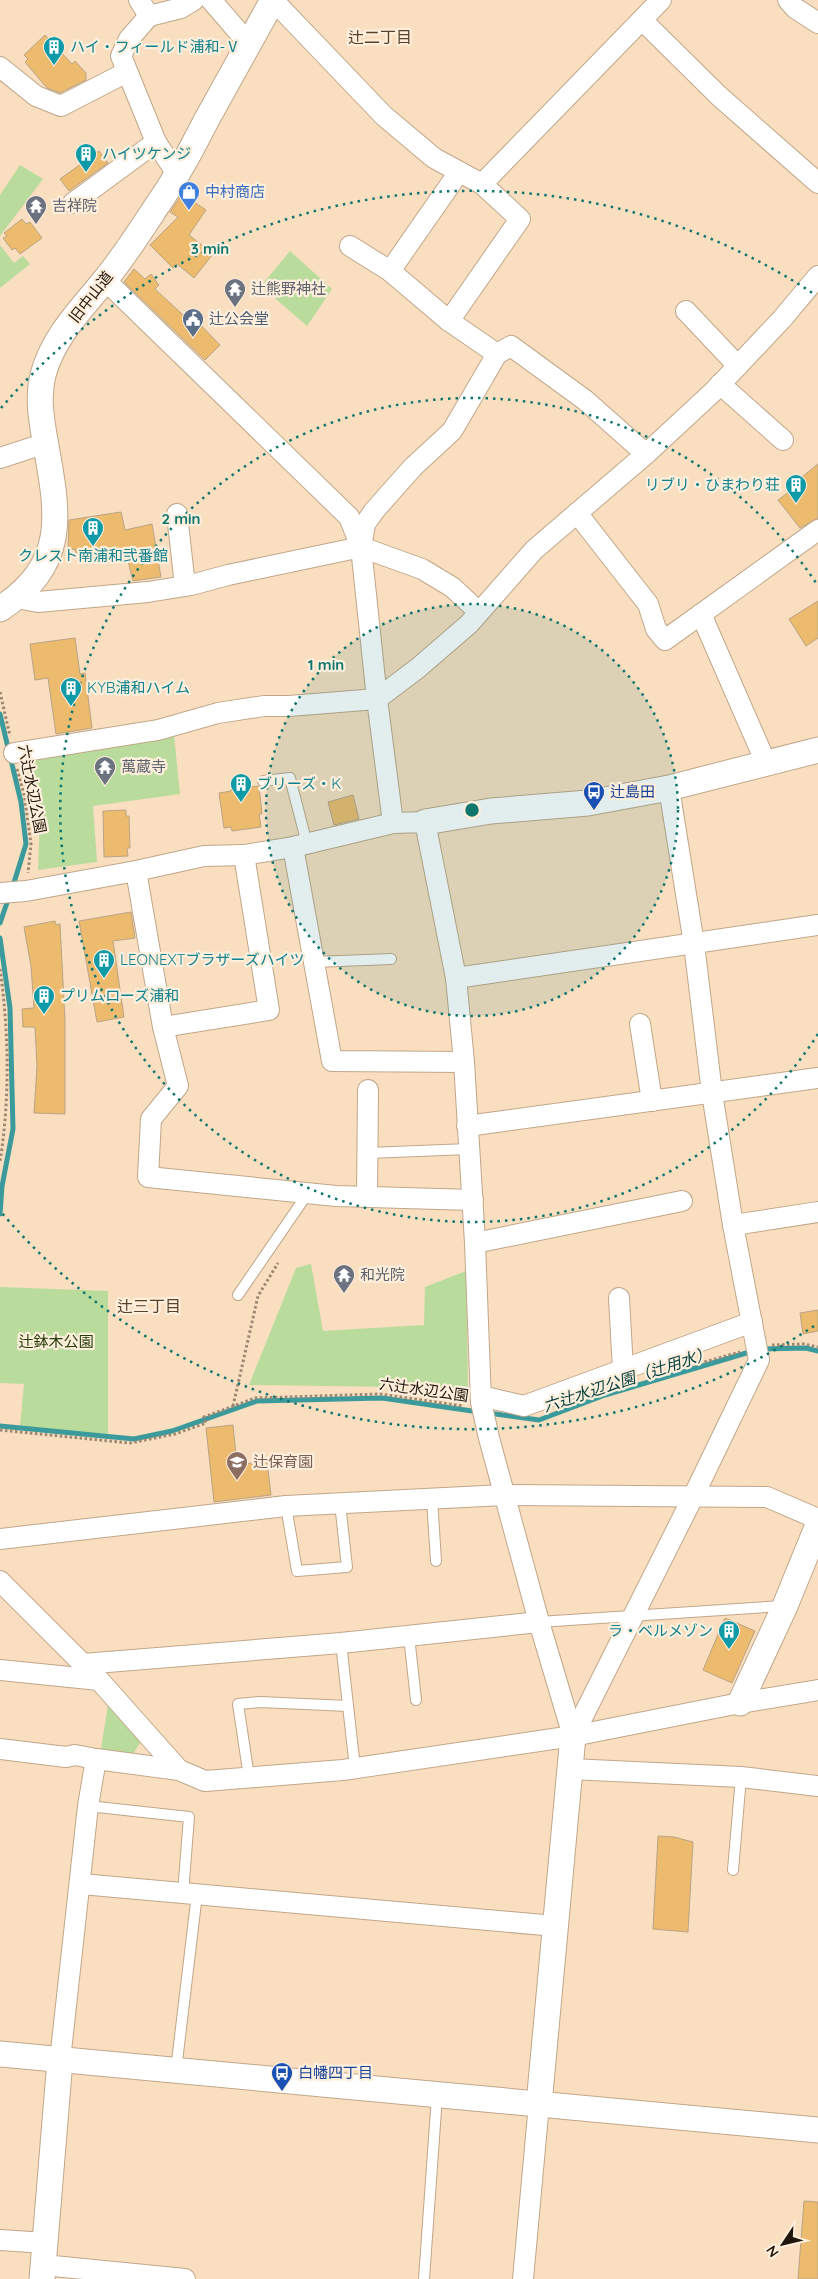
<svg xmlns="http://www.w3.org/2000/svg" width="818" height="2279" viewBox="0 0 818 2279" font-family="Quicksand,'Noto Sans JP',sans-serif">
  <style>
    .green { fill: #b9dc9d }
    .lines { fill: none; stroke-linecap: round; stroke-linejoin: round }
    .stream { stroke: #3b9b9c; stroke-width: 5 }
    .building { fill: #edbb6e; stroke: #b9a485 }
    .service-casing { stroke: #c1a78a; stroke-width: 12 }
    .minor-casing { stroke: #c1a78a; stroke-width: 22 }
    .tertiary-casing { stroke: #c1a78a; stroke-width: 27 }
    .path { stroke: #9b8771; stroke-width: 3; stroke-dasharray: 2.5 2.5; stroke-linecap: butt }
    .service { stroke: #fff; stroke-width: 10 }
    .minor { stroke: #fff; stroke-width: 20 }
    .tertiary { stroke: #fff; stroke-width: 25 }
    .ring { fill: none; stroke: #0f766e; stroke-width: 2.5; stroke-dasharray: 2.5 5 }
    .labels { text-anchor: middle; stroke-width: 4.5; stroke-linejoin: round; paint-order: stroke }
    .culture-label { font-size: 15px; fill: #0d838f; stroke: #feeedc; text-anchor: start }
    .shop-label { font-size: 15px; fill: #366cbe; stroke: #feeedc; text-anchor: start }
    .worship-label { font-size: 15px; fill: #5b616d; stroke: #feeedc; text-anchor: start }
    .street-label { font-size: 15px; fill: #20160b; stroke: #feeedc }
    .service-label { font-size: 15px; fill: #4e5e75; stroke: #feeedc; text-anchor: start }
    .transit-label { font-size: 15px; fill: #164399; stroke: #feeedc; text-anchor: start }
    .park-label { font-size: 15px; fill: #253e07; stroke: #feeedc }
    .education-label { font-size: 15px; fill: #785e54; stroke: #feeedc; text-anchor: start }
    .neighbourhood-label { font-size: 16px; fill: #584228; stroke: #feeedc }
    .water-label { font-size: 16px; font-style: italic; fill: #003e3f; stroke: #feeedc }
    .centre { fill: #0f766e; stroke: #feeedc; stroke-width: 2.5 }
    .ring-label { font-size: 15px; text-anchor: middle; font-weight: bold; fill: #0f766e; stroke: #feeedc; stroke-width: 4.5; stroke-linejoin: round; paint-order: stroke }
  </style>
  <rect width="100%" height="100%" fill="#f9dec0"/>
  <g class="green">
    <path d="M20,165l23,14 -43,57v-41z"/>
    <path d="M0,245l14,18 9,-7 7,8 -30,24z"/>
    <path d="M290,251l42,38 -25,37 -46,-40z"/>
    <path d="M174,735l6,59 -87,12 4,56 -59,8 2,-56 -15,-53z"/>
    <path d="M311,1264l12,67 101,-6 1,-38 41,-16 2,117 -219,-3 47,-117z"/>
    <path d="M0,1287l108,4v143l-88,-7 4,-43 -24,-1z"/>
    <path d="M108,1705l34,35 -9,14 -32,-5z"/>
  </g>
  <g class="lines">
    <g class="stream">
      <path d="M0,714l21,88 5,42 -14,45"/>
      <path d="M0,923l9,-26"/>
      <path d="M0,938l10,70 3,121 -11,57 -2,28"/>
      <path d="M761,1349l45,-1 12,3"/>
      <path d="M488,1413l51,7 66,-25 148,-44"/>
      <path d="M0,1426l134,13 38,-8 85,-30 125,-3 97,14"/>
    </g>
  </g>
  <g class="building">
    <path d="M45,35l27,29 3,-3 11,12v7l-26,13 -13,-5 -22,-26 3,-3 -4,-4z"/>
    <path d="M99,151l9,12 -39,28 -9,-12z"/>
    <path d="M182,194l24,16 -17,25 24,19 -19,24 -17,-14 -4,4 -23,-23 28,-28 -8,-5z"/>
    <path d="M22,219l4,5 4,-2 12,16 -22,16 -5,-6 -3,2 -9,-12 4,-2 -3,-3z"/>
    <path d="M134,269l11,10 6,-5 8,11 -4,4 28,26 4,-4 33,34 -15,15 -81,-78z"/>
    <path d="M818,464v54l-18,10 -22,-28 27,-20 -3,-3z"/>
    <path d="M121,512l4,18 27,-6 9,53 -28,4 -6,-24 -41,7 -2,-11h-8l-1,-4 -7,1 1,-30z"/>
    <path d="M818,601v37l-12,8 -17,-27z"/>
    <path d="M75,638l5,36 5,-1 7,55 -36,6 -8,-56 -13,2 -5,-36z"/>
    <path d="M259,786l3,28h-3l2,13 -29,4 -1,-4 -7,1 -5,-35 12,-2v-2z"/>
    <path d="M353,795l6,24 -25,6 -6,-23z"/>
    <path d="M126,810v6h3l1,32h-3l1,8 -24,1 -1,-46z"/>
    <path d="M131,912l4,26 -22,3 11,76 -27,5 -18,-101z"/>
    <path d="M55,921l1,4 4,-1 5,97v93l-31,-1 3,-47 -2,-39h-12l-1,-18 12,-1 -3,-42 -7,-39z"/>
    <path d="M818,1310v21l-15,3 -3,-21z"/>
    <path d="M233,1425l4,40 30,-4 4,34 -57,7 -8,-74z"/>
    <path d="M725,1618l30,13 -23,52 -29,-13z"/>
    <path d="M658,1836l16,1 19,5 -5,90 -35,-3z"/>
    <path d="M804,2201l14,1v77h-20z"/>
  </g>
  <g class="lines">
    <g class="service-casing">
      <g id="service">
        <path d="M263,781l27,-3 17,66"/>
        <path d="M314,962l77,-3"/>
        <path d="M368,1153l101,-4"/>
        <path d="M238,1295l70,-102"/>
        <path d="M432,1499l4,62"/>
        <path d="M286,1506l11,65 50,-4 -7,-64"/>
        <path d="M539,1622l243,-16"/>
        <path d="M409,1636l7,64"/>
        <path d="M341,1643l14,125"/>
        <path d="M249,1777l-11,-73 22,-2 88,4"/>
        <path d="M88,1806l101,11 -6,76"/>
        <path d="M733,1870l8,-93"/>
        <path d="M176,2070l21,-176"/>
        <path d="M424,2279l13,-183"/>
      </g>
    </g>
    <g class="minor-casing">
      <g id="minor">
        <path d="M139,0l10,16 32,-8 13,-8"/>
        <path d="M211,0l38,44"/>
        <path d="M273,0l111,116 50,42 48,26 38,35 -71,102"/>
        <path d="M788,0l7,8 23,15"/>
        <path d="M149,16l-20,23 -8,17 35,86 21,32"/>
        <path d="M643,21l76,75 99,87"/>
        <path d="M0,67l36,29 25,10 66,-34"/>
        <path d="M482,184l179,-184"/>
        <path d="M73,203l83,-61"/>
        <path d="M350,246l40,25 59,50 48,33"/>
        <path d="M390,271l69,-99"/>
        <path d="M105,280l244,237 12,30"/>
        <path d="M686,311l52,55"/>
        <path d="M720,384l63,56"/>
        <path d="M0,458l46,-15"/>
        <path d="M577,513l71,91 8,25 9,11 153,-110"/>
        <path d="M177,514l8,72"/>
        <path d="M17,598l21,4 110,-10 43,-7 37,-10 133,-28 61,22 30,18 27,25"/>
        <path d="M701,614l65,149"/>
        <path d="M14,753l144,-23 60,-17 46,-7h25l88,-7 41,-31 51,-44 65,-74 112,-96 68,-63 68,-72 36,-43"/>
        <path d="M393,823l-16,-124 -16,-152 4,-23 9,-13 39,-44 39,-36 45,-77 14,-8 74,54 61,54"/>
        <path d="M293,847l39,214 132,1"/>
        <path d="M136,871l27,156 15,59 -27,33 -3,58 188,19 137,4"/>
        <path d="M0,893l26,-2 110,-20 68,-15 40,-1 49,-8 100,-24 32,-1 31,156 8,84 11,181 6,159 8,36 50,184 34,114"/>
        <path d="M456,978l362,-53"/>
        <path d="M640,1024l12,77"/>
        <path d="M163,1027l106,-17 -25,-155"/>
        <path d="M467,1126l351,-48"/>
        <path d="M367,1197l1,-107"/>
        <path d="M733,1225l85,-13"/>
        <path d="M475,1243l207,-42"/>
        <path d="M619,1298l4,72"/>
        <path d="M481,1396l43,10 228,-84"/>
        <path d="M0,1539l286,-33 218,-11 263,2 51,22"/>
        <path d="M0,1581l99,99 80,90"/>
        <path d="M83,1664l258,-21 198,-21"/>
        <path d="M0,1670l99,10"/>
        <path d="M573,1736l120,-239 66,-137 -26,-135 -21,-132 -18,-149 -25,-156"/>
        <path d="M0,1749l66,8 9,-2 21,4"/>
        <path d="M570,1769l171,8 77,9"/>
        <path d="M81,1884l474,42"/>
        <path d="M60,2060l28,-254 8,-47 83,11 26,11 138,-11 230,-34 167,-33 78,-13"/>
        <path d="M0,2240l45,3"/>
        <path d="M43,2265l142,14"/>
        <path d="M523,2279l16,-175"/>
      </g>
    </g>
    <g class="tertiary-casing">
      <g id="tertiary">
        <path d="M0,609c67,-44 59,-92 46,-163 -4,-23 -9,-47 -3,-71 10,-38 37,-64 61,-94 20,-24 37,-51 54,-77 19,-27 34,-56 49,-85 22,-40 44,-79 66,-119"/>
        <path d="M425,822l66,-11 97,-8 81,-15 149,-38"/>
        <path d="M740,1703l45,-97 33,-81"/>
        <path d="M0,2054l818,76"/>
        <path d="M539,2104l34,-368"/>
        <path d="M42,2279l18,-219"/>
      </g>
    </g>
    <g class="path">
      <path d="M0,692l10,44"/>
      <path d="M17,769l7,25 7,50 -3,29"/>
      <path d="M0,969c9,63 10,130 0,192"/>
      <path d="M772,1345l32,-1 14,3"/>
      <path d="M690,1366l50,-14"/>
      <path d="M233,1406l25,-110 20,-33"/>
      <path d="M0,1430l130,13 45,-9 31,-11 -2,-6 51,-19 125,-4 83,12"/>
    </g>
    <use href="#service" class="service"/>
    <use href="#minor" class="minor"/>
    <use href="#tertiary" class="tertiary"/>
  </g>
  <circle cx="472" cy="810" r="206" fill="#0f766e" fill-opacity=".12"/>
  <g class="ring">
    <circle cx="472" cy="810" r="206"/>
    <path d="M818 1034A412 412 0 1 1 818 586"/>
    <path d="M814 1326A619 619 0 0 1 1 1212M1 408A619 619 0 0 1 814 294"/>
  </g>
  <defs>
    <g id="building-pin" transform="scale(1.125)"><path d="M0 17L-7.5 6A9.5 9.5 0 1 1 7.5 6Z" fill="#0f9aa8" stroke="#feeedc"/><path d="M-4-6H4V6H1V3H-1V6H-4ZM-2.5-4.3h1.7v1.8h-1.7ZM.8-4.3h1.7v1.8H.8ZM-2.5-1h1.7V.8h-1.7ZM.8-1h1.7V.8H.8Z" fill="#fff"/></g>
    <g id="shop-pin" transform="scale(1.125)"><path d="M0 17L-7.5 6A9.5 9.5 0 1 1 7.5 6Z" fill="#3f7fe0" stroke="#feeedc"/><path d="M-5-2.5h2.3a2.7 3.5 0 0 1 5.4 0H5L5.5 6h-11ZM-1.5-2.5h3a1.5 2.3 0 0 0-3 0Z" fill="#fff"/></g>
    <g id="temple-pin" transform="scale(1.125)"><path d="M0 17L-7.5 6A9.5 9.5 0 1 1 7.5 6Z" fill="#6b7280" stroke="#feeedc"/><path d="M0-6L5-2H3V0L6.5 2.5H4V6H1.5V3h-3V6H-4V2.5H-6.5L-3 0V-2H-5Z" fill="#fff"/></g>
    <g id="civic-pin" transform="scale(1.125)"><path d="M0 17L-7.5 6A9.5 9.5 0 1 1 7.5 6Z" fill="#5c6f8a" stroke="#feeedc"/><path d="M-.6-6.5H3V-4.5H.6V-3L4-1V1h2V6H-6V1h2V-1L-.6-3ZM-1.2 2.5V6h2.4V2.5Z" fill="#fff"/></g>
    <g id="bus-pin" transform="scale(1.125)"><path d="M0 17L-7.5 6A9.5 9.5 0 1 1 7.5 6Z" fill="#1a4fb4" stroke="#feeedc"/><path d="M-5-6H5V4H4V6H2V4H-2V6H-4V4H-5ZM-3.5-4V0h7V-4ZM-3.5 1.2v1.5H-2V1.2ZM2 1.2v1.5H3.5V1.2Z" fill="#fff"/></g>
    <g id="school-pin" transform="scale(1.125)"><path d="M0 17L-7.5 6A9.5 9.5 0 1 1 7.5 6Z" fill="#8d6e63" stroke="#feeedc"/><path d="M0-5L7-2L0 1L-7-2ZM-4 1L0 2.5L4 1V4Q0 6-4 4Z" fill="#fff"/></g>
  </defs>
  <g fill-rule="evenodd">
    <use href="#building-pin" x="54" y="47"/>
    <use href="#building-pin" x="86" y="154"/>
    <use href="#shop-pin" x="189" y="192"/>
    <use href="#temple-pin" x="36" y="206"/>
    <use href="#temple-pin" x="235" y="289"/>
    <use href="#civic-pin" x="193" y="319"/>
    <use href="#building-pin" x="796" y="485"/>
    <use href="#building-pin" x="93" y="528"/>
    <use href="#building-pin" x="71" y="688"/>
    <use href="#temple-pin" x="105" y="767"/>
    <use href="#building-pin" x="241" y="784"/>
    <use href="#bus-pin" x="594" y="792"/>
    <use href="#building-pin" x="104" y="960"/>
    <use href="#building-pin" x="44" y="996"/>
    <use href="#temple-pin" x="344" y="1275"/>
    <use href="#school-pin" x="237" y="1462"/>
    <use href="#building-pin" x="729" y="1631"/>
    <use href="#bus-pin" x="282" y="2073"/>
  </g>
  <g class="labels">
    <g class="culture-label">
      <text x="70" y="52">ハイ・フィールド浦和-Ⅴ</text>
      <text x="102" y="159">ハイツケンジ</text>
      <text x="780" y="490" text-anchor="end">リブリ・ひまわり荘</text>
      <text x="93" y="561" text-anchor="middle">クレスト南浦和弐番館</text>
      <text x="87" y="693">KYB浦和ハイム</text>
      <text x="257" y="789">ブリーズ・K</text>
      <text x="120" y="965">LEONEXTブラザーズハイツ</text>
      <text x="60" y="1001">プリムローズ浦和</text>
      <text x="713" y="1636" text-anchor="end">ラ・ベルメゾン</text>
    </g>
    <g class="shop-label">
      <text x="205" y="197">中村商店</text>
    </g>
    <g class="worship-label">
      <text x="52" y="211">吉祥院</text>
      <text x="251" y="294">辻熊野神社</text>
      <text x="121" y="772">萬蔵寺</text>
      <text x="360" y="1280">和光院</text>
    </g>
    <g class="street-label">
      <text transform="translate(91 297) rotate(-52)" y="5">旧中山道</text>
      <text transform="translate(32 789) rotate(79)" y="5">六辻水辺公園</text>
      <text transform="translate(424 1390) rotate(8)" y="5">六辻水辺公園</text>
    </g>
    <g class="service-label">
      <text x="209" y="324">辻公会堂</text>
    </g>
    <g class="transit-label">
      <text x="610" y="797">辻島田</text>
      <text x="298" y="2078">白幡四丁目</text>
    </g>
    <g class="park-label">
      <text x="56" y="1347">辻鉢木公園</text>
    </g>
    <g class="education-label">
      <text x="253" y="1467">辻保育園</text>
    </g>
    <g class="neighbourhood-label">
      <text x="380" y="43">辻二丁目</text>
      <text x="149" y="1312">辻三丁目</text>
    </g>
    <g class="water-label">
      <text transform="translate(627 1379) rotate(-18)" y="6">六辻水辺公園（辻用水）</text>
    </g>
  </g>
  <circle cx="472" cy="810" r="8" class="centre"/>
  <g class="ring-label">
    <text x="210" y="254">3 min</text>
    <text x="181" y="524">2 min</text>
    <text x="326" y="670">1 min</text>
  </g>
  <g transform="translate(783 2244) rotate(235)" stroke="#feeedc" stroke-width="4" paint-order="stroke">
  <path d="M0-4L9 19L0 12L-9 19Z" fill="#20160b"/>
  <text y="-8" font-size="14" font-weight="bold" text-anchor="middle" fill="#20160b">N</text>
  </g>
</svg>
